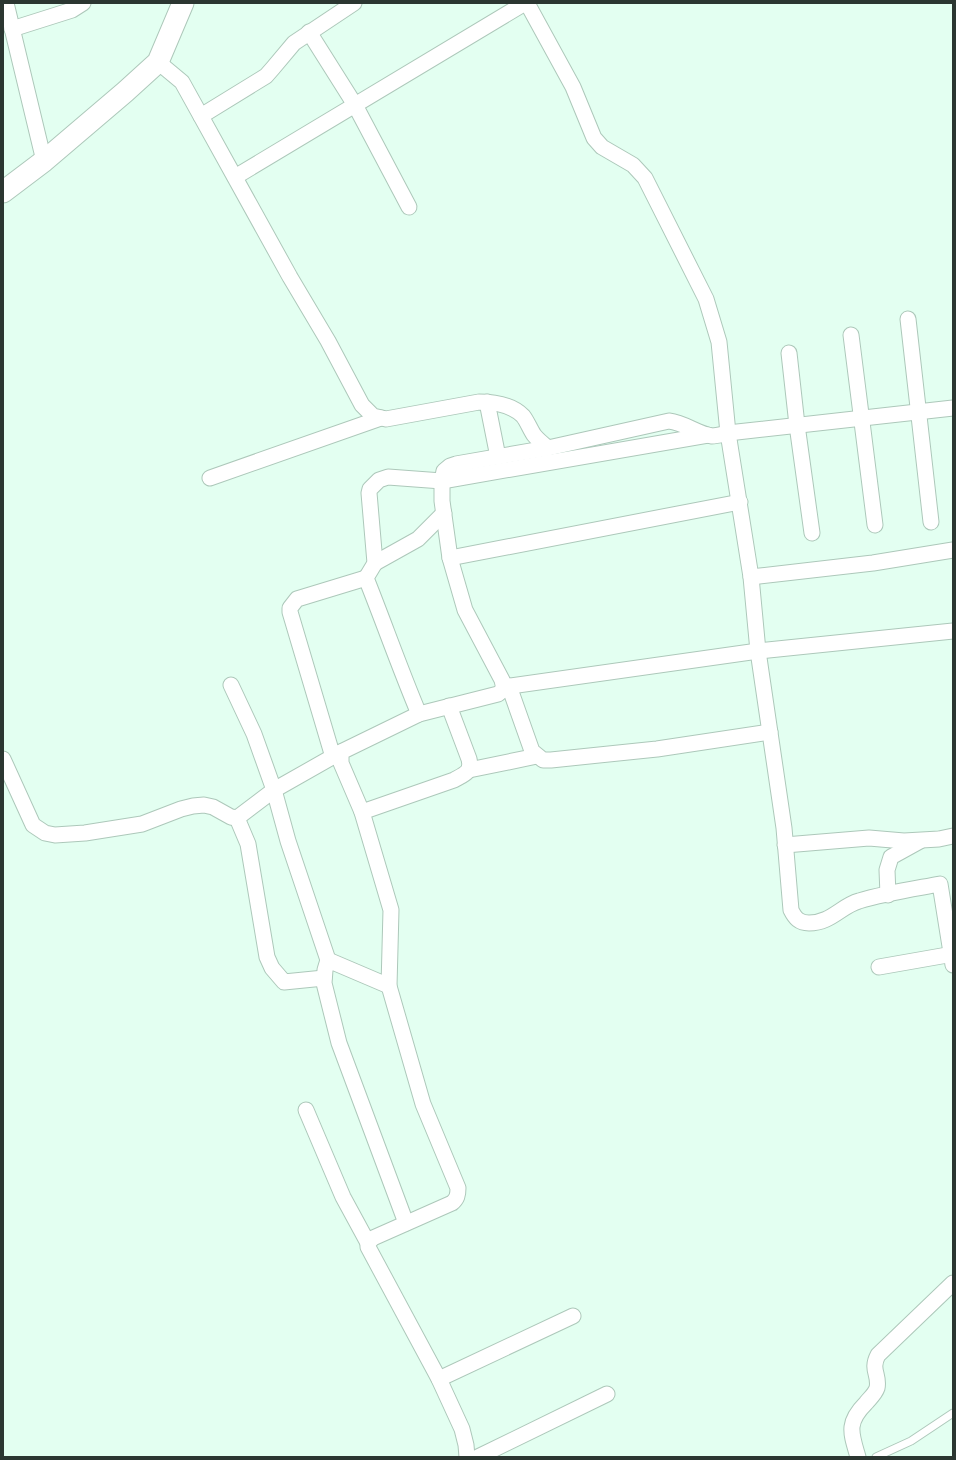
<svg xmlns="http://www.w3.org/2000/svg" width="956" height="1460" viewBox="0 0 956 1460" font-family="'Zilla Slab',serif">
  <style>
    .lines { fill: none; stroke-linecap: round; stroke-linejoin: round }
    .service-casing { stroke: #adc8ba; stroke-width: 9 }
    .minor-casing { stroke: #adc8ba; stroke-width: 17 }
    .secondary-casing { stroke: #adc8ba; stroke-width: 23 }
    .service { stroke: #fff; stroke-width: 7 }
    .minor { stroke: #fff; stroke-width: 15 }
    .secondary { stroke: #fff; stroke-width: 21 }
  </style>
  <rect width="100%" height="100%" fill="#e3fff1"/>
  <g class="lines">
    <g class="service-casing">
      <path id="service" d="M876,1457l35,-16 42,-28"/>
    </g>
    <g class="minor-casing">
      <g id="minor">
        <path d="M6,3l38,158"/>
        <path d="M527,3l46,84 21,51 8,9 31,18 12,13 61,121 13,43 9,91 23,144 7,74 26,177 7,82c4,8 8,13 18,13 22,0 32,-17 50,-22 26,-8 54,-12 81,-17l13,81"/>
        <path d="M12,29l60,-19 11,-7"/>
        <path d="M309,32l46,73 54,102"/>
        <path d="M158,62l24,20 108,195 38,64 34,64 11,11 13,3 93,-17c15,0 32,2 44,14 4,5 7,13 11,19 4,5 9,9 14,13l121,-27c16,2 29,13 43,15 5,0 11,-2 16,-3l225,-25"/>
        <path d="M201,116l65,-40 7,-8 21,-25 60,-40"/>
        <path d="M235,177l290,-174"/>
        <path d="M908,319l23,203"/>
        <path d="M851,335l24,190"/>
        <path d="M789,353l8,72 15,108"/>
        <path d="M487,402l11,55"/>
        <path d="M210,478l171,-60"/>
        <path d="M450,558l290,-56"/>
        <path d="M375,563l43,-24 26,-26"/>
        <path d="M751,577l122,-14 80,-13"/>
        <path d="M231,685l23,49 20,56 14,51 40,119 -3,10 -1,13 15,60 67,180"/>
        <path d="M509,686l23,65 11,9h8l106,-11 113,-17"/>
        <path d="M504,687l254,-36 195,-20"/>
        <path d="M419,714c-19,-45 -35,-91 -53,-136l9,-15 -6,-70 1,-4 9,-9 9,-3 54,4 266,-46"/>
        <path d="M333,757l-43,-145v-4l7,-9 69,-21"/>
        <path d="M3,759l30,66 12,8 10,2 30,-2 57,-9 39,-15 12,-3 11,-1 9,2 18,10 6,1 37,-28 67,-38"/>
        <path d="M469,770l68,-14"/>
        <path d="M362,812l92,-32c11,-6 18,-8 15,-21l-20,-53"/>
        <path d="M237,818l11,26 19,113 5,11 12,14 40,-4"/>
        <path d="M785,845l84,-7 35,3 35,-2 14,-3"/>
        <path d="M888,895l-1,-25 4,-13 29,-16"/>
        <path d="M328,960l61,26"/>
        <path d="M879,967l74,-13"/>
        <path d="M306,1110l37,87 25,46"/>
        <path d="M439,1379l134,-63"/>
        <path d="M467,1457l-1,-12 -4,-16 -23,-50 -71,-132v-4l5,-5 79,-35c5,-4 6,-8 6,-15l-35,-84 -34,-118 2,-76 -29,-98 -21,-49v-11l78,-38 79,-20 6,-5 -2,-9 -37,-70 -15,-52 -8,-57v-20l2,-10 6,-5 6,-2 92,-16"/>
        <path d="M478,1457l129,-63"/>
        <path d="M858,1457c-7,-24 -12,-34 8,-54 4,-5 9,-9 11,-15 3,-13 -7,-18 1,-33l75,-72"/>
      </g>
    </g>
    <g class="secondary-casing">
      <path id="secondary" d="M3,192l41,-31 81,-69 33,-30 25,-59"/>
    </g>
    <use href="#service" class="service"/>
    <use href="#minor" class="minor"/>
    <use href="#secondary" class="secondary"/>
  </g>
  <rect width="956" height="1460" fill="none" stroke="#2b3631" stroke-width="8"/>
</svg>
